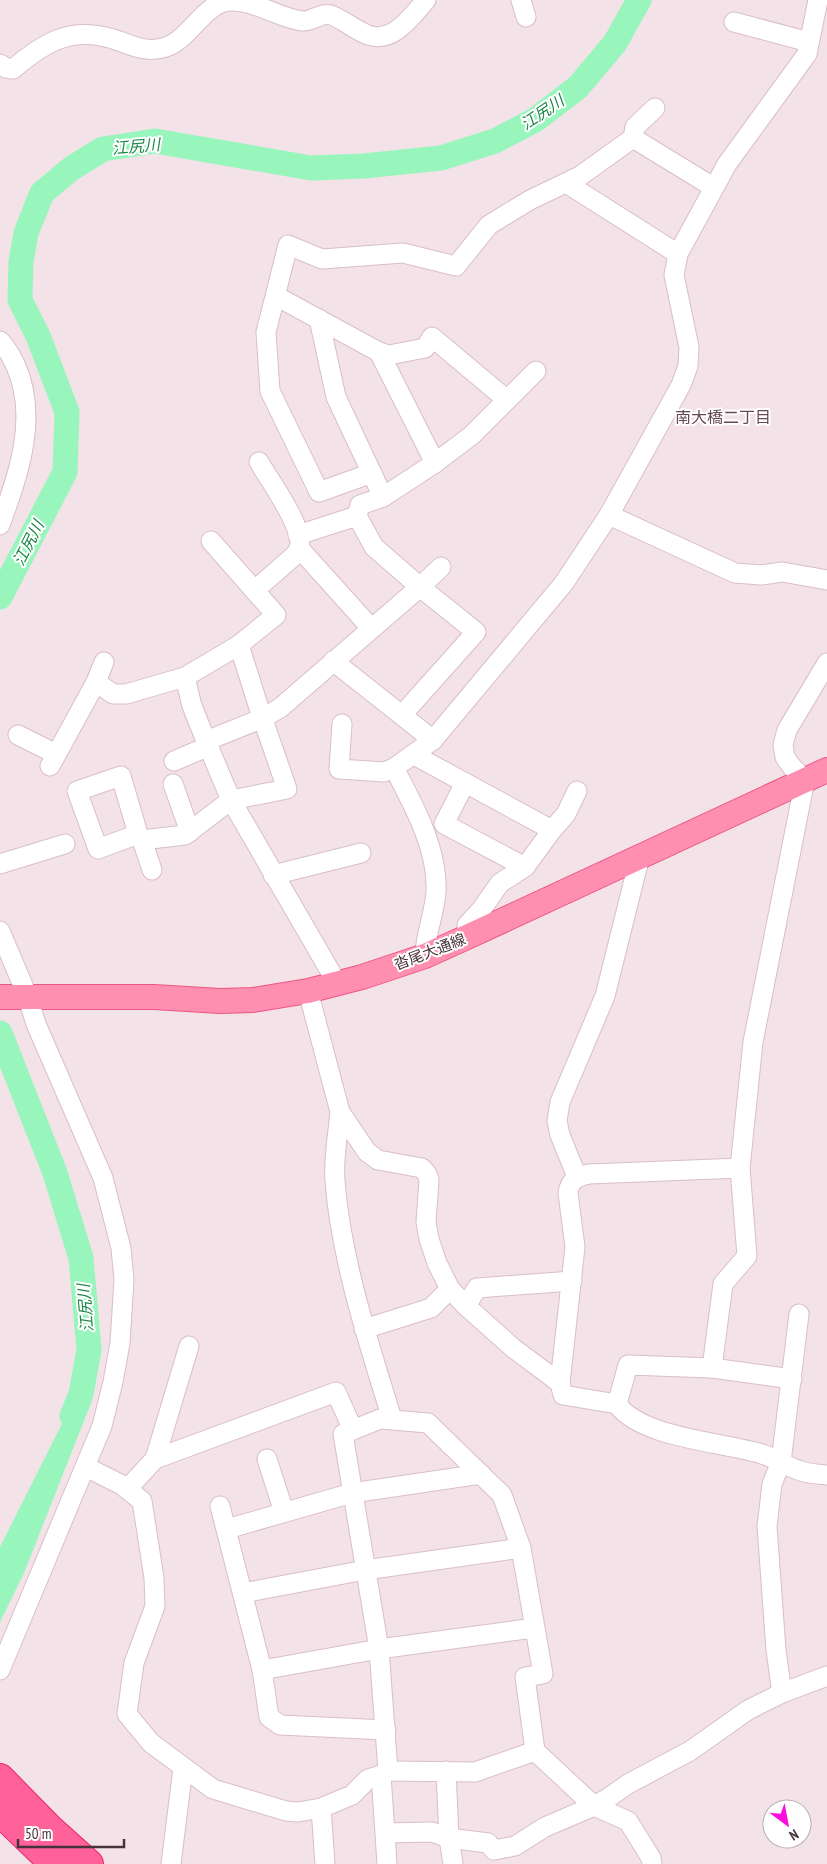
<svg xmlns="http://www.w3.org/2000/svg" width="827" height="1864" viewBox="0 0 827 1864" font-family="'PT Sans Narrow','Noto Sans JP',sans-serif">
  <style>
    .water { fill: #98f6bd }
    .lines { fill: none; stroke-linecap: round; stroke-linejoin: round }
    .river { stroke: #98f6bd; stroke-width: 25 }
    .minor-casing { stroke: #dabec8; stroke-width: 21 }
    .major-casing { stroke: #ed5585; stroke-width: 26 }
    .highway-casing { stroke: #ea2570; stroke-width: 30 }
    .minor { stroke: #fff; stroke-width: 19 }
    .major { stroke: #ff8fb0; stroke-width: 24 }
    .highway { stroke: #ff6198; stroke-width: 28 }
    .labels { text-anchor: middle; stroke-width: 4; stroke-linejoin: round; paint-order: stroke }
    .street-label { font-size: 15px; fill: #45323a; stroke: #fff }
    .water-label { font-size: 16px; font-style: italic; fill: #1e8748; stroke: #fff }
    .neighbourhood-label { font-size: 16px; fill: #684956; stroke: #fff }
  </style>
  <rect width="100%" height="100%" fill="#f3e2e7"/>
  <path class="water" d="M96,1356l-5,47 -67,170 -24,49v-75z"/>
  <g class="lines">
    <g class="river">
      <path d="M0,597l65,-125 2,-60 -29,-76 -18,-36 1,-38 5,-29 16,-40 30,-25 31,-19 52,-8 156,27 53,-2 77,-8 54,-17 40,-21 43,-33 37,-44 24,-43"/>
      <path d="M0,1033l55,140 26,85 8,92 -8,44 -9,22"/>
    </g>
    <g class="minor-casing">
      <g id="minor">
        <path d="M521,0l5,17"/>
        <path d="M734,22l75,20"/>
        <path d="M0,64l6,4 7,1c34,-29 61,-44 106,-28 17,6 29,12 47,6 23,-7 39,-45 64,-46 25,-1 48,17 72,20 10,1 19,-9 29,-6 13,5 24,15 37,20 25,9 44,-19 58,-35"/>
        <path d="M633,138l2,-11 20,-19"/>
        <path d="M566,183l112,71"/>
        <path d="M276,296l103,56 10,3 36,-7 7,-11 75,63"/>
        <path d="M319,319l17,78 47,100 52,-34 37,-28 64,-64"/>
        <path d="M0,341c6,6 11,15 15,23 24,52 4,109 -15,161"/>
        <path d="M379,352l56,111"/>
        <path d="M372,473l-53,19 -49,-101 -4,-59 22,-87 34,14 81,-6 53,13 33,-41 41,-25 50,-24 53,-38 80,49"/>
        <path d="M609,515l126,58 26,2 21,-3 45,8"/>
        <path d="M298,535l59,-19"/>
        <path d="M299,548l72,80"/>
        <path d="M255,590l40,-35c1,-2 3,-4 4,-6 7,-20 -30,-69 -40,-87"/>
        <path d="M333,661l100,79"/>
        <path d="M185,677l7,29 14,35"/>
        <path d="M96,682l8,-20"/>
        <path d="M402,715l74,-83 -56,-45 21,-20"/>
        <path d="M342,724l-3,45 45,3 10,-4"/>
        <path d="M18,735l38,19"/>
        <path d="M414,755l138,75"/>
        <path d="M174,761l35,-15"/>
        <path d="M50,766l46,-84 17,12h13l59,-17 54,-32 37,-30 -65,-74"/>
        <path d="M465,783l-21,41 81,43"/>
        <path d="M173,784l17,48"/>
        <path d="M138,834l-40,15 -21,-58 44,-15 17,58 4,6 10,30"/>
        <path d="M142,840l43,-5 46,-35 56,-11 -28,-81 -20,-63"/>
        <path d="M0,864l65,-20"/>
        <path d="M273,875l88,-22"/>
        <path d="M0,931l27,64 9,29 67,154 18,70 3,32 -4,63 -7,39 -11,44 -102,244"/>
        <path d="M467,937v-12l14,-15 19,-27 25,-16 27,-37 14,-16 11,-23"/>
        <path d="M425,956c0,-22 10,-43 11,-65 2,-42 -23,-87 -42,-123l39,-28 131,-157 45,-68 72,-130 7,-19 1,-19 -15,-72 4,-21 49,-90 80,-110 11,-54"/>
        <path d="M337,983l-106,-183 -25,-59 57,-23 17,-10 140,-121 -46,-40 -17,-31 3,-11 23,-8"/>
        <path d="M308,991l32,121 27,40 11,8 44,8 5,6 2,6 -3,42 3,17 8,24 13,26 16,17 47,42 47,35"/>
        <path d="M340,1112c-2,22 -7,48 -5,69 6,79 34,163 57,238"/>
        <path d="M740,1168l13,-126 52,-262 -13,-13 -7,-10 -2,-12 4,-15 40,-67"/>
        <path d="M577,1177l-17,-42 -3,-14 3,-19 45,-106 35,-140"/>
        <path d="M466,1306l11,-18 95,-7"/>
        <path d="M364,1329l67,-21 19,-19"/>
        <path d="M712,1368l11,-84 24,-28 -7,-88 -151,6c-13,3 -19,6 -21,19l7,54 -15,136 3,12 54,9c23,34 107,38 145,50 14,4 25,13 39,17 8,3 17,3 26,4"/>
        <path d="M617,1404l11,-39 84,3 80,11"/>
        <path d="M155,1459l34,-113"/>
        <path d="M267,1459l17,53"/>
        <path d="M86,1467l36,18 20,16 12,77 1,28 -21,57 -7,51 24,29 62,46 73,22 12,1 23,-4 31,-13 16,-16 13,-4 7,-4 87,1 60,-21"/>
        <path d="M127,1489l28,-30 181,-67 17,38"/>
        <path d="M220,1506l42,164 117,-21 155,-21"/>
        <path d="M227,1529l125,-36 129,-19"/>
        <path d="M243,1593l122,-23 156,-22"/>
        <path d="M262,1670l7,47 11,8 106,5"/>
        <path d="M782,1693l-6,-43 -9,-124 5,-42 9,-22 18,-148"/>
        <path d="M388,1771l-9,-122 -36,-215 37,-15 48,4 74,72 19,53 22,126 -18,3 10,74 59,55 34,15 23,37 1,6"/>
        <path d="M446,1771l3,67 4,26"/>
        <path d="M381,1775l6,89"/>
        <path d="M321,1808l4,56"/>
        <path d="M386,1833l46,-1 17,6 39,5 6,7 21,-4 30,-19 49,-21 14,-8 20,-14 62,-33 58,-41 34,-17 45,-17"/>
        <path d="M171,1864l12,-96"/>
      </g>
    </g>
    <g class="major-casing">
      <path id="major" d="M0,997h154l66,4 33,-1 55,-9 54,-14 63,-21 42,-19 360,-167"/>
    </g>
    <g class="highway-casing">
      <g id="highway">
        <path d="M0,1778l50,51 39,35"/>
        <path d="M0,1812l54,52"/>
      </g>
    </g>
    <use href="#minor" class="minor"/>
    <use href="#major" class="major"/>
    <use href="#highway" class="highway"/>
  </g>
  <g class="labels">
    <g class="street-label">
      <text transform="translate(430 952) rotate(-21)" y="5">沓尾大通線</text>
    </g>
    <g class="water-label">
      <text transform="translate(542 112) rotate(-34)" y="6">江尻川</text>
      <text transform="translate(136 146) rotate(-5)" y="6">江尻川</text>
      <text transform="translate(28 543) rotate(-63)" y="6">江尻川</text>
      <text transform="translate(85 1308) rotate(-95)" y="6">江尻川</text>
    </g>
    <g class="neighbourhood-label">
      <text x="723" y="423">南大橋二丁目</text>
    </g>
  </g>
  <g transform="translate(787 1824) rotate(148)"><circle r="24" fill="#ffffff" stroke="#b5adb0"/>
  <path d="M0-4L9 19L0 12L-9 19Z" fill="#ff0dde"/>
  <text y="-8" font-size="14" font-weight="bold" text-anchor="middle" fill="#45323a">N</text>
  </g>
  <path d="M18 1839v8h106v-8" fill="none" stroke="#45323a" stroke-width="2.5"/>
  <text x="25" y="1839" font-size="15" fill="#45323a" stroke="#ffffff" stroke-width="4" paint-order="stroke">50 m</text>
</svg>
